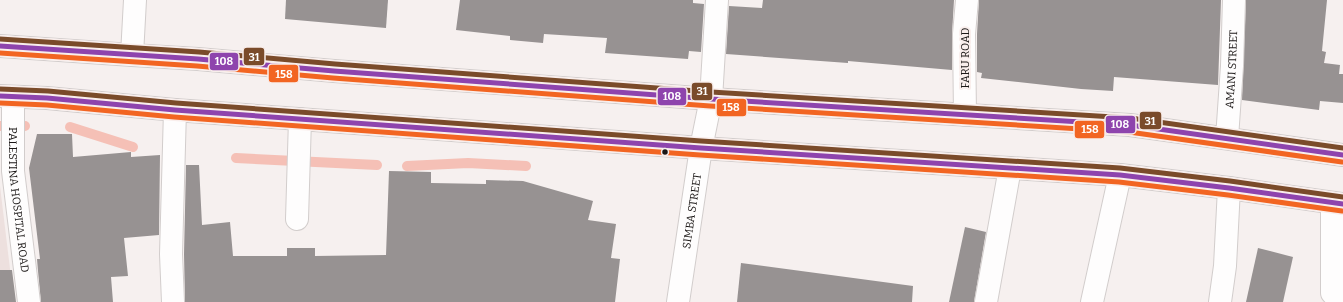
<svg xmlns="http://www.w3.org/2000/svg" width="1343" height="302" viewBox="0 0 1343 302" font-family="Bitter,serif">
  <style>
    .built { fill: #ede0de }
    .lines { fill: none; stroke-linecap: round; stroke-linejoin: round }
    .stream { stroke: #f5c0b6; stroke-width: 10 }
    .building { fill: #979292 }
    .minor-casing { stroke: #d2cdcc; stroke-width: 24 }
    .major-casing { stroke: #d2cdcc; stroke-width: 24 }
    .minor { stroke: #fefdfd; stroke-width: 22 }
    .major { stroke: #fefdfd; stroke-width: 22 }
    .bus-1-casing { stroke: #f9eeec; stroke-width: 8 }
    .bus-2-casing { stroke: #f9eeec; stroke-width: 8 }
    .bus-3-casing { stroke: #f9eeec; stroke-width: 8 }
    .bus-1 { stroke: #8e44ad; stroke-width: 5 }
    .bus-2 { stroke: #f26522; stroke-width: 5 }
    .bus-3 { stroke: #7a4b2a; stroke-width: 5 }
    .bus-dot { fill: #1b1716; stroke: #f9eeec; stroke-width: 1.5 }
    .labels { text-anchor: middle; stroke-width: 4; stroke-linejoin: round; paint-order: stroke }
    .street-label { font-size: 11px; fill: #1b1716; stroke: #f9eeec }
    .line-badge { stroke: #f9eeec; stroke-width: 1.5 }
    .badge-label { font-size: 11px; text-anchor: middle; font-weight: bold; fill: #fff }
  </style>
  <rect width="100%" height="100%" fill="#f6f0ef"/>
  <path class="built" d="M0,186l14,116h-14z"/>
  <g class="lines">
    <g class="stream">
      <path d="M0,126h25"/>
      <path d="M70,127l63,20"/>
      <path d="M236,158l141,7"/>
      <path d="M407,166l61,-3 58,3"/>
    </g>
  </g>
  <g class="building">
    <path d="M286,0h102l-2,28 -101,-9z"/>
    <path d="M460,0h233v3l11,1 -3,48 -12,-1 -1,8 -83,-6 2,-15 -63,-4 -1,9 -33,-3v-4l-54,-6z"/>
    <path d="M763,0h191l-2,34v36l-104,-9v2l-122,-9 3,-48 33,2z"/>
    <path d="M979,0h242l-3,85 -104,-8 -1,14 -32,-2 -100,-11 1,-5 -5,-1v-38z"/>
    <path d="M1246,0h81l-5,51 4,1 -2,11 16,2 -1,9h4v29l-23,-2 -1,9 -77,-10z"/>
    <path d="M37,134h35l1,23 58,-5v5l29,-2 -1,80 -35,3 4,38 -17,1 2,25h-72l-3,-31 -1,-12h3l-11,-91z"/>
    <path d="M186,165h13l3,60 28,-3 3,34h54v-8h28v8l71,-1 3,-84 42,1v11l55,1v-4l37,1 70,20 -5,19 28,4 -5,34 9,1 -5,43h-430l-1,-48z"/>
    <path d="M965,227l21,5 -12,70h-25z"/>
    <path d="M1258,248l35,9 -10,45h-37z"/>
    <path d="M741,263l172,23 -1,16h-175z"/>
    <path d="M0,270h12l4,32h-16z"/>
  </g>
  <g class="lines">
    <g class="minor-casing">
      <g id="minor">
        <path d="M132,55l3,-55"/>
        <path id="s1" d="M13,97v74l16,131"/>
        <path d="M965,115l-1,-81 3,-34"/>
        <path id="s2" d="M1227,138l5,-72 2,-66"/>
        <path d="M1332,203v90l9,9"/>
        <path d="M297,219l3,-100"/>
        <path d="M173,302l-2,-48 4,-144"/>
        <path id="s3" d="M678,302l23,-154 10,-49 6,-99"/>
        <path d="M986,302l24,-134"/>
        <path d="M1092,302l28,-127"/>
        <path d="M1220,302l5,-36 4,-78"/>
      </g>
    </g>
    <g class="major-casing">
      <g id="major">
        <path d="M0,46l132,9 66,4 136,12 377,28 419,26 213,30"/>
        <path d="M0,96l47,2 128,12 526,38 419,27 109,13 114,16"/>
      </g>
    </g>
    <use href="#minor" class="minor"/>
    <use href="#major" class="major"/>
    <g class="bus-1-casing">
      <g id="bus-1">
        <path d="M0,46l198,13 136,12 377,28 419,26 213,30"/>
        <path d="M0,96l47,2 128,12 526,38 419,27 109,13 114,16"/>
      </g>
    </g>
    <g class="bus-2-casing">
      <g id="bus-2">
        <path d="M0,53l197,13 136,12 377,28 419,26 213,30"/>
        <path d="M0,103l47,2 127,12 526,38 419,27 109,13 114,16"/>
      </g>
    </g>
    <g class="bus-3-casing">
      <g id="bus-3">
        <path d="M0,39l199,13 136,12 376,28 419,26 213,30"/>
        <path d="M0,89l48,2 128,12 525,38 419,27 110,13 113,16"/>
      </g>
    </g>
    <use href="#bus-1" class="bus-1"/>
    <use href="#bus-2" class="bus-2"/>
    <use href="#bus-3" class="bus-3"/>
  </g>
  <circle class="bus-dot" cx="665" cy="152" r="3.5"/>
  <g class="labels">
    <g class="street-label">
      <text transform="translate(965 58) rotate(-90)" y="4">FARU ROAD</text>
      <text dy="4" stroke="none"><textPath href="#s2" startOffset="69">AMANI STREET</textPath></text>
      <text dy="4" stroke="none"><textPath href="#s1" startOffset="103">PALESTINA HOSPITAL ROAD</textPath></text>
      <text dy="4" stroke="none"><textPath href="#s3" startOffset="92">SIMBA STREET</textPath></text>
    </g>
  </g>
  <g class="line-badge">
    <rect x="243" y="47" width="22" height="19" rx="4" fill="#7a4b2a"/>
    <rect x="209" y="52" width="30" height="19" rx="4" fill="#8e44ad"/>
    <rect x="268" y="64" width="31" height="19" rx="4" fill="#f26522"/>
    <rect x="691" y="82" width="22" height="19" rx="4" fill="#7a4b2a"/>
    <rect x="657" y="87" width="30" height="19" rx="4" fill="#8e44ad"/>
    <rect x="716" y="98" width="31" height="19" rx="4" fill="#f26522"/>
    <rect x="1139" y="111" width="23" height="19" rx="4" fill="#7a4b2a"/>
    <rect x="1105" y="115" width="31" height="19" rx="4" fill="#8e44ad"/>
    <rect x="1074" y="120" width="31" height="19" rx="4" fill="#f26522"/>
  </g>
  <g class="badge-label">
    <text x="254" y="61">31</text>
    <text x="224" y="65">108</text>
    <text x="284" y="78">158</text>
    <text x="702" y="95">31</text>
    <text x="672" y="100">108</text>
    <text x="731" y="111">158</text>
    <text x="1150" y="125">31</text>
    <text x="1120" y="128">108</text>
    <text x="1090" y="133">158</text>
  </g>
</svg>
